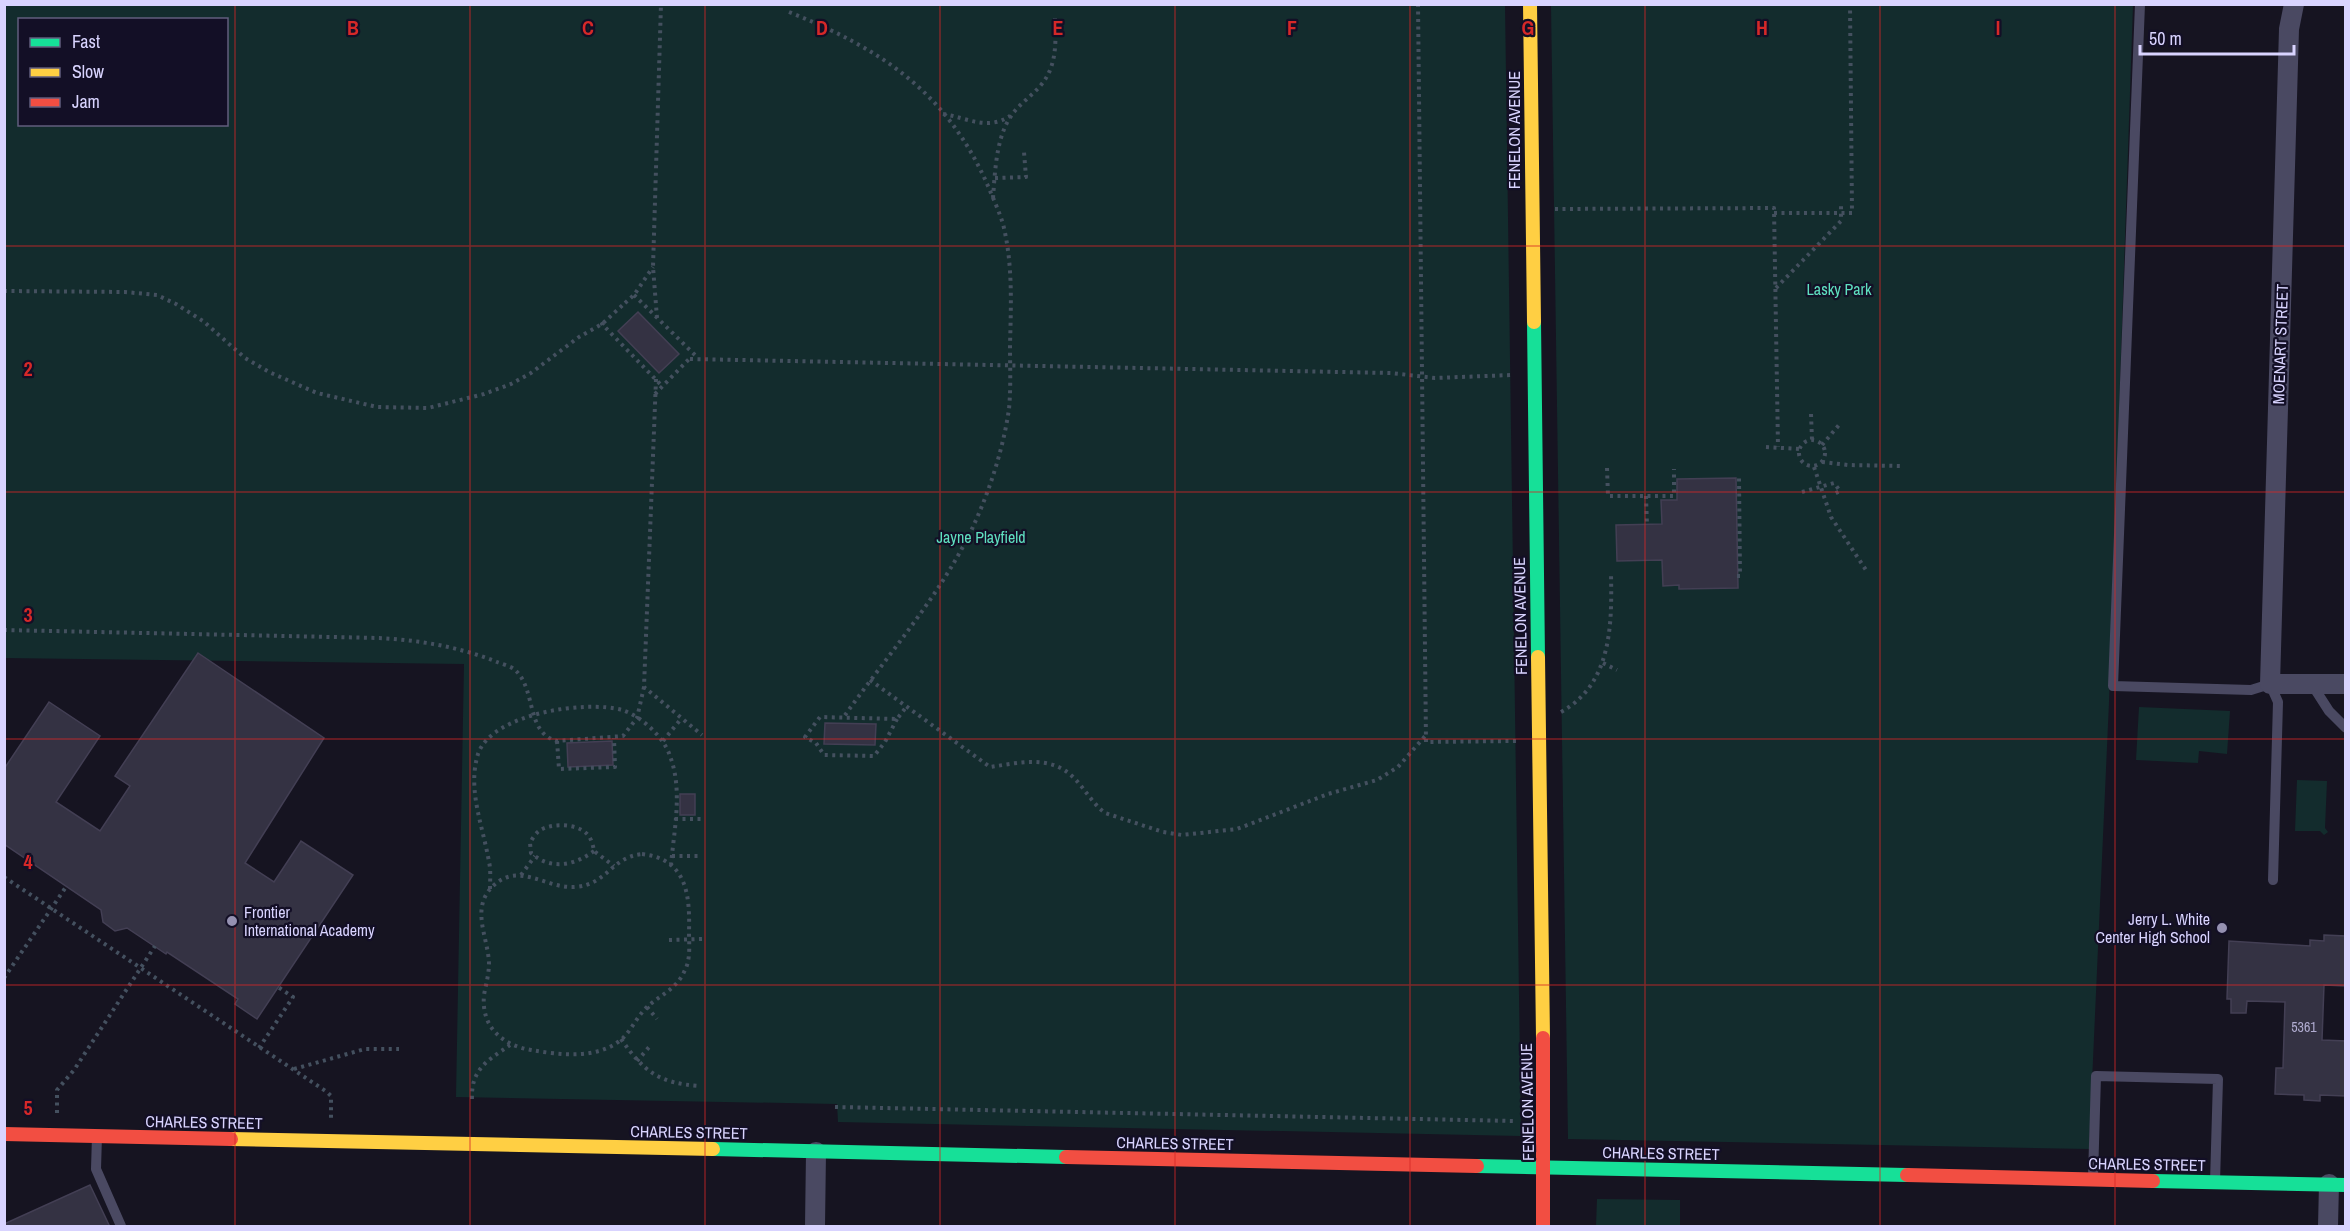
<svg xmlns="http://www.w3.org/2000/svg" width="2350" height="1231" viewBox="0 0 2350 1231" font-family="'Archivo Narrow',sans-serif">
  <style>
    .green { fill: #132c2d; fill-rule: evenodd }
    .building { fill: #343243; stroke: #433f54; stroke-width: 1.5 }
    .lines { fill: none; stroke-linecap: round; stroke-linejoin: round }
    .path { stroke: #44505f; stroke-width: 4; stroke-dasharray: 3 4.5; stroke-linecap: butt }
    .lane { stroke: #4a4962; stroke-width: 10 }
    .street { stroke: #4a4962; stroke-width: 20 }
    .fast { stroke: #16e098; stroke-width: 14 }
    .slow { stroke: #ffcf43; stroke-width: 14 }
    .jam { stroke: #f24e42; stroke-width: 14 }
    .grid { fill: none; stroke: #d62828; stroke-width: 1.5; stroke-opacity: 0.55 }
    .poi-dot { fill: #9591b1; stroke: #130f26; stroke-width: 2 }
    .labels { text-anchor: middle; stroke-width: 4.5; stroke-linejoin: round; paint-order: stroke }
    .number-label { font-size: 14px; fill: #b0acd0 }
    .street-label { font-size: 16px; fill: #d9d4ff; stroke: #130f26 }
    .park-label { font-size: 16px; fill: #5fe0c0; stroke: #130f26 }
    .poi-label { font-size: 16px; fill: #d9d4ff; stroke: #130f26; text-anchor: start }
    .grid-label { font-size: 20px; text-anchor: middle; font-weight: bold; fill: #d62828; stroke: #130f26; stroke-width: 4.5; stroke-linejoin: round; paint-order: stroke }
  </style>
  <rect width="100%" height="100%" fill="#161421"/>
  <g class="green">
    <path d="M5,5h1500l16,1131 -683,-14 -1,-18 -381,-7 8,-433 -459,-6zM20,20h206v104h-206z"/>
    <path d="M1551,5h582l-24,697 -20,447 -521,-10z"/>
    <path d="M2139,707l91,4 -3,43 -28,-3 -1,12 -62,-3z"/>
    <path d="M2297,780l30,1 -2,47 3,4 -4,3 -4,-4h-25z"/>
    <path d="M1597,1199l83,1v26h-84z"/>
  </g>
  <g class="building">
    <path d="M638,312l41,42 -20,19 -41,-42z"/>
    <path d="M1736,478l2,110 -59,1v-4l-16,1 -1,-26 -45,1 -1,-36 46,-1 -1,-24h16v-21z"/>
    <path d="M198,653l126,85 -79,125 29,19 27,-41 52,34 -96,144 -22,-15 3,-5 -71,-47 -1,2 -39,-26 -12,3 -12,-9 -2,-12 -97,-66v-75l45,-67 51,34 -44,66 44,29 30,-45 -15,-10z"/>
    <path d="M825,723l51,1 -1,21 -51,-1z"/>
    <path d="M612,741l1,24 -45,2 -1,-24z"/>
    <rect x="680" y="794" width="15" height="21"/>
    <path d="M2324,935l22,1v50l-22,-1 -2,55 24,1v55l-26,-1v6l-16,-1v-5l-29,-1 1,-26h7l2,-66 -38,-1 -1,12h-15v-14h-4l2,-58 81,5v-6l14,1z"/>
    <path d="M90,1185l20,42h-106v-3z"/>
  </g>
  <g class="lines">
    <g class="path">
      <path d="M1418,4l8,738 90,-1"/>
      <path d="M789,12c92,37 158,80 199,174 5,12 11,25 15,38 10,40 8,81 7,122 0,21 1,42 -1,63 -6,41 -20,84 -38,122 -32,66 -85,126 -128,187"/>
      <path d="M943,114c25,4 44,17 67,2"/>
      <path d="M995,178l31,-1 -2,-25"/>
      <path d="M993,198c2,-26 3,-60 18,-82 8,-12 21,-20 30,-31 16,-19 15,-43 14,-67"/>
      <path d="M1555,209l219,-1 4,239"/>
      <path d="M1774,213h78l-2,-209"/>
      <path d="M1776,288l65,-67v-19"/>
      <path d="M4,291l121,1 32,3 19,9 27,17 42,37 24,14 48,21 60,14 51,1 56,-14 27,-10 20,-11 48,-36 23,-13 23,-21"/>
      <path d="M634,295l64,63"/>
      <path d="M625,303l9,-8 19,-28"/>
      <path d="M657,318l-4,-51 8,-263"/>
      <path d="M604,323l-2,1 61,63"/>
      <path d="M690,359l701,14 44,5 77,-3"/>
      <path d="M656,379l-12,308 58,48"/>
      <path d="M655,394l36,-37"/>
      <path d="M1811,414l1,26"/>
      <circle cx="1812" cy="453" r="13"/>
      <path d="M1822,445l17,-20"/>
      <path d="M1766,447l33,2"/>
      <path d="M1822,462l26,3 52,1"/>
      <path d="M1814,467l17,50 37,56"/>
      <path d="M1607,468l1,28h66v-27"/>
      <path d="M1802,492l32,-9 6,8 -6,3"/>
      <path d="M1646,496l1,29"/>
      <path d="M1737,576h3l-1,-98"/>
      <path d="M4,630l375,8c40,2 81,9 118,24 5,2 13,4 17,7 23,19 11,64 43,72l66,-5 14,-18 7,-31"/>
      <path d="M1603,663l14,7"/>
      <path d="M870,680l120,87c28,-4 61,-13 84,11 11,11 18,25 31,35l58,19 19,3 55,-6 91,-35 49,-14 21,-13 28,-32"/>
      <path d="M1561,712c51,-28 51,-88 50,-138"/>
      <path d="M897,719l-12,23 -11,14 -50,-1 -8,-12 -11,-6 15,-20 77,2 10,-13"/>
      <path d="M557,741l2,28 56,-2 -1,-29"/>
      <path d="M663,741l18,-22"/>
      <path d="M675,819h27"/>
      <path d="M594,851c-19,14 -43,20 -63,2l-1,-10c2,-4 5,-9 9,-12 11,-8 36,-8 47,2 5,4 7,12 8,18l20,15"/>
      <path d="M642,854c45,5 48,41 47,78 0,13 2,28 -5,40 -7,16 -23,23 -36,34 -10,9 -16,23 -25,32 -24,22 -63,17 -92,12 -29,-5 -50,-23 -47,-55 2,-11 5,-21 5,-32 -1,-26 -19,-55 4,-77 26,-25 53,3 82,1 32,-2 36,-30 67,-33z"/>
      <path d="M672,856h30"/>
      <path d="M521,875l14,-19"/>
      <path d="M4,877l323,215 4,4v23"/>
      <path d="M490,889c0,-9 1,-19 -1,-27 -6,-36 -22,-72 -11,-108 14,-41 108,-54 144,-44 19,6 42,27 48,46 13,34 4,74 1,109"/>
      <path d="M669,940l33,-1"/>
      <path d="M4,978l62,-91"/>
      <path d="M647,1007l10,12"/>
      <path d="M621,1039c23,33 38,44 78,47"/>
      <path d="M259,1048l34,-51 -15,-10"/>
      <path d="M637,1061l13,-15"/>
      <path d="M294,1069l71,-20h34"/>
      <path d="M472,1099c-1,-30 15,-38 38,-54"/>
      <path d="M835,1107l679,14"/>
      <path d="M57,1113v-23l17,-20 81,-124"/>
    </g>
    <g class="lane">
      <path d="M2140,4l-27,682 138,4 19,-6 8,18 -5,178"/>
      <path d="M2311,683l18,28 17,17"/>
      <path d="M97,1136l-1,33 25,57"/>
      <path d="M2093,1177l3,-101 122,3 -3,103"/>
    </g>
    <g class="street">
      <path d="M2294,4l-5,25 -19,655h76"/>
      <path d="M815,1226l1,-74"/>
      <path d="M2328,1226l1,-42"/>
    </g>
    <g class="fast">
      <path d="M1534,322l4,335"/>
      <path d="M713,1149l353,8"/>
      <path d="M1477,1166l430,9"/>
      <path d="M2153,1181l193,4"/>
    </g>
    <g class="slow">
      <path d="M1530,4l4,318"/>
      <path d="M1538,657l5,381"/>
      <path d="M231,1139l482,10"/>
    </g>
    <g class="jam">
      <path d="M1543,1038v188"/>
      <path d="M4,1134l227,5"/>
      <path d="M1066,1157l411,9"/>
      <path d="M1907,1175l246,6"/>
    </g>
  </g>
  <path class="grid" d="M235,4v1222M470,4v1222M705,4v1222M940,4v1222M1175,4v1222M1410,4v1222M1645,4v1222M1880,4v1222M2115,4v1222M4,246h2342M4,492h2342M4,739h2342M4,985h2342"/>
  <g class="poi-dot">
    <circle cx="232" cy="921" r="6"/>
    <circle cx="2222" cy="928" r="6"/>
  </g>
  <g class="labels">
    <g class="number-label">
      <text x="2304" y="1032">5361</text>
    </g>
    <g class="street-label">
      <text transform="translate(1514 130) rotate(-90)" y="6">FENELON AVENUE</text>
      <text transform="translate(2280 344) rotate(-88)" y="6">MOENART STREET</text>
      <text transform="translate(1520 616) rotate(-91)" y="6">FENELON AVENUE</text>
      <text transform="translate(1527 1102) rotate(-91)" y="6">FENELON AVENUE</text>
      <text transform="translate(204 1122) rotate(1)" y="6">CHARLES STREET</text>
      <text transform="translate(689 1132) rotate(1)" y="6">CHARLES STREET</text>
      <text transform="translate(1175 1143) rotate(1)" y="6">CHARLES STREET</text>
      <text transform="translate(1661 1153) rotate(1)" y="6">CHARLES STREET</text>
      <text transform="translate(2147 1164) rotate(1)" y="6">CHARLES STREET</text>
    </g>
    <g class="park-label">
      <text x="1839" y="295">Lasky Park</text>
      <text x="981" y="543">Jayne Playfield</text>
    </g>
    <g class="poi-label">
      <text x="244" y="918">Frontier<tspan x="244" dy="18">International Academy</tspan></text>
      <text x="2210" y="925" text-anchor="end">Jerry L. White<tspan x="2210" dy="18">Center High School</tspan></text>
    </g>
  </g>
  <g class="grid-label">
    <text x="353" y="35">B</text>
    <text x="588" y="35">C</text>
    <text x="822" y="35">D</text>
    <text x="1058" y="35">E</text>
    <text x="1292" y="35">F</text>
    <text x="1528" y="35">G</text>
    <text x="1762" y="35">H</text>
    <text x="1998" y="35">I</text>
    <text x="28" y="376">2</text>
    <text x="28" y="622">3</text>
    <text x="28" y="869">4</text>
    <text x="28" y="1115">5</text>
  </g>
  <rect width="2350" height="1231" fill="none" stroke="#d9d4ff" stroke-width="12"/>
  <rect x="18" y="18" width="210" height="108" fill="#130f26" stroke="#625e7d" stroke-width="1.5"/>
  <rect x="30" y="38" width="30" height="9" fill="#16e098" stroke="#625e7d" stroke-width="1.5"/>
  <text x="72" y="48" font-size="18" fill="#d9d4ff">Fast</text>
  <rect x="30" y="68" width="30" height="9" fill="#ffcf43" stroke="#625e7d" stroke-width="1.5"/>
  <text x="72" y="78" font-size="18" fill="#d9d4ff">Slow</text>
  <rect x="30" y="98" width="30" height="9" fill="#f24e42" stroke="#625e7d" stroke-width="1.5"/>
  <text x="72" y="108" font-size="18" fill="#d9d4ff">Jam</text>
  <path d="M2140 45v9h154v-9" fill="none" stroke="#d9d4ff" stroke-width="3"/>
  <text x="2149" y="45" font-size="18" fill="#d9d4ff" stroke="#130f26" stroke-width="4.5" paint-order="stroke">50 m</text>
</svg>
